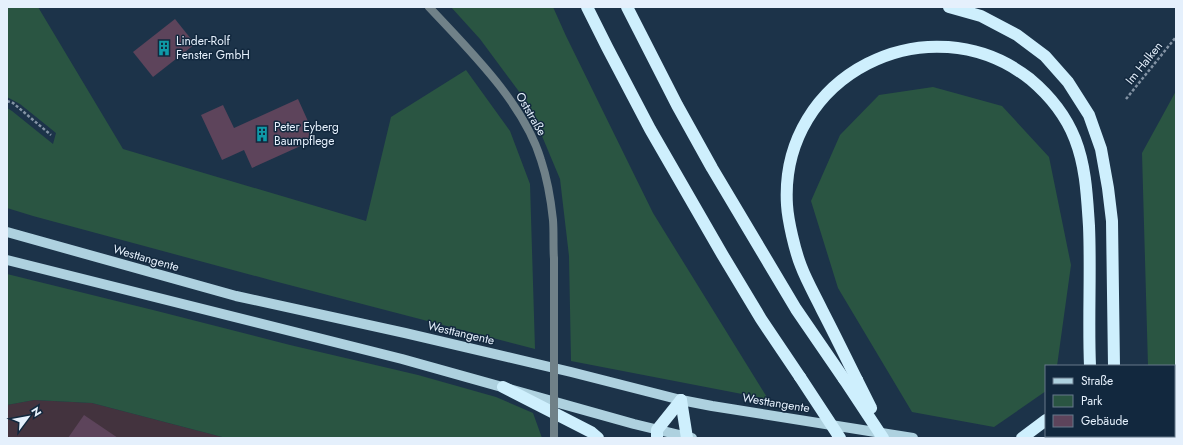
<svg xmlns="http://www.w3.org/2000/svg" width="1183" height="445" viewBox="0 0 1183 445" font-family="Jost,sans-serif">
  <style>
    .industrial { fill: #43333e }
    .green { fill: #2a5542 }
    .building { fill: #5d445b }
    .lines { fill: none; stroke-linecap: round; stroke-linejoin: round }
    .path { stroke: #8393a4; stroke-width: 2.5; stroke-dasharray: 3 2; stroke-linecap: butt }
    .tertiary { stroke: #708188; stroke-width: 8 }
    .primary { stroke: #aed1df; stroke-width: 10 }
    .motorway { stroke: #ceeffd; stroke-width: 12 }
    .tertiary-bridge { stroke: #708188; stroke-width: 8 }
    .motorway-bridge { stroke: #ceeffd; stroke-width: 12 }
    .labels { text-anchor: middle; stroke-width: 3; stroke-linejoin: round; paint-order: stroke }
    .poi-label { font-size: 12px; fill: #e5f0fc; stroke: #12283e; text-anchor: start }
    .street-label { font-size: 12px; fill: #e5f0fc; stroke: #12283e }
  </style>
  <rect width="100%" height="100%" fill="#1c3349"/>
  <path class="industrial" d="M34,400l58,3 134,35h-219v-33z"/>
  <g class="green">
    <path d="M7,7h31l85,142 243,72 25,-104 75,-47 44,61 20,53 5,165 -261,-68 -241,-65 -26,-8v-100l5,3 41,33 3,-11 -36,-29 -13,-7z"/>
    <path d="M451,7h102l13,29 87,177 115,186 -197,-38 -2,-105 -9,-77 -31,-74 -49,-66z"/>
    <path d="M933,87l69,19 47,51 22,108 -14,101h-11v25l-52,36 -82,-15 -74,-124 -27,-87 29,-66 39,-40z"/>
    <path d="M1176,91v322l-2,-2v-45h-26l-6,-213z"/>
    <path d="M7,274l150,37 133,34 128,30 78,22 37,16 9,25h-316l-134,-35 -58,-3 -27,5z"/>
  </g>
  <g class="building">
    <path d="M175,19l20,25 -42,33 -20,-25z"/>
    <path d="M298,99l18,40 -64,29 -8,-18 -22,10 -21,-45 22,-10 11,23z"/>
    <path d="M84,415l34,23h-50z"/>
  </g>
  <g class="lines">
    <g class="path">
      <path d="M1126,99l50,-62"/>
      <path d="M7,101l6,2 38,32"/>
    </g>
    <path class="tertiary" d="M429,7c40,43 95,96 112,153 6,18 10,41 12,60 1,13 0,26 1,39"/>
    <g class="primary">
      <path d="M7,232l229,64 169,37 166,39 110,28 31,6 201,32"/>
      <path d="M7,260l395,99 232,65 58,14"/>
    </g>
    <g class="motorway">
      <path d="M587,7l20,40 43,82 72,125 39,65 39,58"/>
      <path d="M627,7l50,98 35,63 84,141 48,70"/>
      <path d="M949,7l32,9 36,19 28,21 23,26 21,33 12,34 7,39 4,33 2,145"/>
      <path d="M857,380c-11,-22 -22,-45 -34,-68 -7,-15 -16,-30 -22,-46 -6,-15 -13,-45 -14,-61 -8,-130 142,-205 243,-126 19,16 36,37 45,60 11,28 12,58 14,87 2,47 -1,93 1,140"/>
      <path d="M503,387l88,45 7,6"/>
      <path d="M681,400l6,38"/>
      <path d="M1092,436v2"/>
      <path d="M1153,436l2,2"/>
      <path d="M657,438v-8l24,-30"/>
      <path d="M1022,438l24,-18"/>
      <path d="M1114,438v-2"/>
    </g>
    <path class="tertiary-bridge" d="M554,259v179"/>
    <g class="motorway-bridge">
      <path d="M800,377l40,61"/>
      <path d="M844,379l39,59"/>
      <path d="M857,380l14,28"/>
    </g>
  </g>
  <defs>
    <g id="building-bare" transform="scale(1.2)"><path d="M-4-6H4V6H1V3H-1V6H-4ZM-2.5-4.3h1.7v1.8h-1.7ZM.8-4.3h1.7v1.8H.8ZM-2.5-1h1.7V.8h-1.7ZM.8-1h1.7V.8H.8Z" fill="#0f9aa8" stroke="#12283e" stroke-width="2.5" paint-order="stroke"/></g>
  </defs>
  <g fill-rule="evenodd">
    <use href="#building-bare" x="164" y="48"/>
    <use href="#building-bare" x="262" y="134"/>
  </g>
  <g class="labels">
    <g class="poi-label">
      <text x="176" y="45">Linder-Rolf<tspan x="176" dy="14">Fenster GmbH</tspan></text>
      <text x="274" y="131">Peter Eyberg<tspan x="274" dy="14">Baumpflege</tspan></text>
    </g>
    <g class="street-label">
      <text transform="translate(1144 63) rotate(-51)" y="4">Im Halken</text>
      <text transform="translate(531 114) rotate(60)" y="4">Oststraße</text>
      <text transform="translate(146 258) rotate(16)" y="4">Westtangente</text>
      <text transform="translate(461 333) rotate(13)" y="4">Westtangente</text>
      <text transform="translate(776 403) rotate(9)" y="4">Westtangente</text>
    </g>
  </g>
  <rect width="1183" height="445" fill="none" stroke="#e5f0fc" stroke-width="16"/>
  <rect x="1045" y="365" width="130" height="72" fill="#12283e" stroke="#66788a"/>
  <rect x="1053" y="378" width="20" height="6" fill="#aed1df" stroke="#66788a"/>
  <text x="1081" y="385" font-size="12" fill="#e5f0fc">Straße</text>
  <rect x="1053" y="395" width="20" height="12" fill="#2a5542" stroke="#66788a"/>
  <text x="1081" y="405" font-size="12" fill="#e5f0fc">Park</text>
  <rect x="1053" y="415" width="20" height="12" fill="#5d445b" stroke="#66788a"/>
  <text x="1081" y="425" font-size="12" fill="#e5f0fc">Gebäude</text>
  <g transform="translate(28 417) rotate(58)" stroke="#12283e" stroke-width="3" paint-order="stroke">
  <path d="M0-3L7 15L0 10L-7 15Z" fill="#e5f0fc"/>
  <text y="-6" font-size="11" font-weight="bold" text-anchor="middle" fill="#e5f0fc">N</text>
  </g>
</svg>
